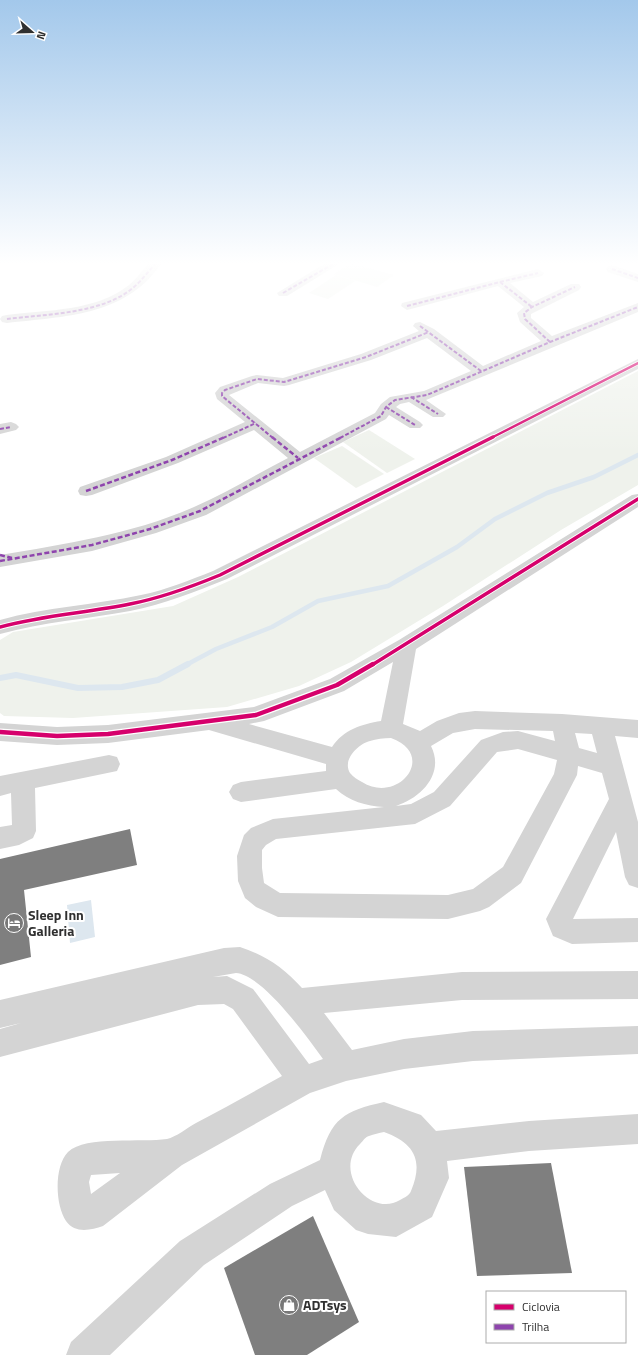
<svg xmlns="http://www.w3.org/2000/svg" width="638" height="1355" viewBox="0 0 638 1355" font-family="'Titillium Web',sans-serif">
  <style>
    .green { fill: #eff2ec }
    .water { fill: #dde7ef }
    .lines { fill: none; stroke-linecap: round; stroke-linejoin: round }
    .stream-far1 { stroke: #dde7ef; stroke-width: 4.5 }
    .stream { stroke: #dde7ef; stroke-width: 6 }
    .building { fill: #7f7f7f }
    .minor { fill: #d4d4d4; fill-rule: evenodd }
    .quiet-far1 { stroke: #8e44ad; stroke-width: 2; stroke-dasharray: 4 2; stroke-linecap: butt }
    .quiet { stroke: #8e44ad; stroke-width: 2.5; stroke-dasharray: 5 2.5; stroke-linecap: butt }
    .cycleway-far2-casing { stroke: #fff; stroke-width: 4 }
    .cycleway-far1-casing { stroke: #fff; stroke-width: 5.5 }
    .cycleway-casing { stroke: #fff; stroke-width: 7 }
    .cycleway-far2 { stroke: #d6006c; stroke-width: 2.5 }
    .cycleway-far1 { stroke: #d6006c; stroke-width: 3.5 }
    .cycleway { stroke: #d6006c; stroke-width: 4.5 }
    .labels { text-anchor: middle; stroke-width: 4; stroke-linejoin: round; paint-order: stroke }
    .near-poi-label { font-size: 14px; font-weight: bold; fill: #303030; stroke: #fff; text-anchor: start }
  </style>
  <rect width="100%" height="100%" fill="#fff"/>
  <g class="green">
    <path d="M349,264h6l39,11 -17,12 -43,-13z"/>
    <path d="M336,275l19,6 -27,18 -19,-6z"/>
    <path d="M638,371v114l-77,45 -118,76 -92,56 -52,24 -72,21 -154,11 -69,-2 -4,-3v-73l13,-8 160,-26 65,-29z"/>
    <path d="M369,430l46,29 -28,14 -44,-31z"/>
    <path d="M342,446l42,28 -28,14 -42,-30z"/>
  </g>
  <path class="water" d="M91,900l4,37 -25,6 -3,-38z"/>
  <g class="lines">
    <path class="stream-far1" d="M186,665l30,-16 56,-22 46,-26 70,-15 69,-39 38,-28 52,-26 47,-16 44,-22"/>
    <path class="stream" d="M0,678l16,-3 62,13 44,-1 36,-7 30,-16"/>
  </g>
  <g class="building">
    <path d="M130,829l7,36 -113,25 7,67 -31,8v-106z"/>
    <path d="M551,1163l21,110 -95,3 -13,-109z"/>
    <path d="M313,1216l46,106 -52,33h-52l-31,-87z"/>
  </g>
  <g class="lines">
    <g class="minor">
      <path d="M148,264h13c-37,53 -96,52 -154,59l-5,-1 -2,-3 2,-3 5,-1c40,-5 90,-4 122,-30 7,-6 13,-14 19,-21z"/>
      <path d="M324,264h15l-52,32h-8l-2,-3z"/>
      <path d="M612,265l26,9v8l-30,-10 -2,-3 2,-3z"/>
      <path d="M538,269l6,4 -2,3 -32,7 23,19 38,-18h8l2,3 -2,3 -48,24v4l21,18 86,-33v9l-212,88 20,14 -3,3h-10l-24,-15 -9,2 -4,3 24,15 3,3 -3,3h-10l-21,-13 -3,4 -180,96 -50,18 -64,18 -92,16v-12c65,-11 133,-21 194,-48 32,-14 63,-33 94,-49l-34,-28 -76,33 -86,32 -6,1 -6,-1 -2,-4 2,-4 86,-30 79,-35 -28,-23 -2,-6 5,-6 32,-11 5,-1 26,3 78,-24 58,-23 -6,-5 2,-3 5,-1 14,7 49,37 58,-25 -21,-19 -3,-9 7,-6 -26,-21 -91,24 -6,-4 1,-3zM427,338l44,33 -47,20 -34,6 -9,7 -6,9 -75,39 -71,-57 29,-12 26,3 5,-1 82,-25z"/>
      <path d="M638,359v10l-411,210c-32,13 -63,25 -97,32 -43,8 -87,11 -130,23v-14c46,-13 94,-15 141,-25 25,-5 49,-15 72,-24z"/>
      <path d="M11,422l5,2 3,3 -3,3 -16,4v-10z"/>
      <path d="M638,494v13l-222,142 -13,75 17,7 17,-10 22,-8 16,-2 87,3 76,6v18l-23,-2 23,86v66l-9,-3 -4,-8 -9,-45 -43,87 65,-1v24l-66,2 -19,-8 -7,-17 63,-120 -7,-26 -24,-7 -1,9 -56,108 -32,24 -9,4 -32,8 -170,-2 -22,-10 -11,-9 -7,-17 -1,-25 7,-21 7,-7 22,-9 111,-12c-18,-1 -35,-6 -48,-18l-95,13 -8,-3 -4,-7 4,-7 8,-3 85,-11v-7l-117,-34 -101,13 -51,2 -57,-4v-18l57,4 51,-2 146,-18 76,-28 69,-39 233,-145zM393,662l-12,59c-19,3 -38,9 -49,26l-83,-23 15,-3 80,-30zM475,729l78,2 2,10 -37,-10 -15,1 -22,8 -47,52 -23,12 -15,2c25,-8 49,-32 35,-60l22,-13zM575,733l17,1 5,19 -18,-5zM391,738c47,17 7,67 -29,44 -4,-2 -9,-5 -12,-9 -8,-13 8,-29 20,-32 6,-2 14,-3 21,-3zM518,749l39,11 -3,14 -51,93 -30,22 -25,6 -168,-2 -16,-10 -2,-15v-18l4,-5 10,-6 139,-15 35,-18 47,-54z"/>
      <path d="M109,755l8,2 3,7 -3,7 -82,17 1,43 -3,7 -14,7 -19,4v-22l12,-2 -1,-32 -11,3v-20z"/>
      <path d="M240,947c25,8 44,21 62,41l160,-16 176,-1v28l-176,1 -138,13 28,37 52,-11 69,-8 165,-5v28l-165,7 -69,8 -58,12 -36,12 -128,72 -79,61c-12,4 -28,8 -37,-5 -11,-16 -12,-55 2,-69 18,-17 74,-9 99,-13 9,-2 20,-11 29,-16 29,-15 57,-31 86,-47l-49,-67 -9,-5 -26,1 -198,52v-28l21,-6 -21,5v-28l224,-52zM236,973c27,2 71,64 87,86l-14,5 -56,-75 -26,-13 -14,1zM120,1173l-29,21 -2,-12 2,-7z"/>
      <path d="M384,1102l37,13 15,16 93,-10 109,-7v30l-109,7 -82,10 2,17 -17,39 -36,20 -28,-3 -12,-4 -22,-20 -9,-20 -33,16 -88,59 -94,90h-44l5,-13 109,-101 90,-57 50,-24c11,-42 24,-49 64,-58zM384,1132c30,11 40,28 27,59 -2,5 -6,6 -11,9 -29,18 -68,-28 -40,-56 3,-3 5,-7 9,-8 5,-2 10,-3 15,-4z"/>
    </g>
    <g class="quiet-far1">
      <path d="M612,269l26,9"/>
      <path d="M500,282l38,-9"/>
      <path d="M283,293l50,-29"/>
      <path d="M407,306l93,-24 32,25"/>
      <path d="M7,319c39,-5 96,-5 127,-32 8,-7 14,-15 21,-23"/>
      <path d="M420,326l61,45"/>
      <path d="M550,342l-25,-23 -1,-6 8,-6 43,-20"/>
      <path d="M411,397l27,17"/>
      <path d="M386,407l29,18"/>
      <path d="M0,429l11,-2"/>
      <path d="M223,438l33,-15"/>
      <path d="M273,438l-51,-42v-3l3,-3 32,-11 27,3 82,-25 63,-25"/>
      <path d="M340,438l41,-22 5,-9 9,-7 32,-5 123,-53 88,-35"/>
    </g>
    <g class="quiet">
      <path d="M272,437l26,21"/>
      <path d="M86,491l86,-31 53,-23"/>
      <path d="M0,555l12,3"/>
      <path d="M0,561l92,-16 58,-16 50,-18 142,-74"/>
    </g>
    <g class="cycleway-far2-casing">
      <path id="cycleway-far2" d="M491,438l147,-75"/>
    </g>
    <g class="cycleway-far1-casing">
      <g id="cycleway-far1">
        <path d="M0,627c43,-12 86,-14 130,-23 31,-6 61,-17 90,-29l273,-138"/>
        <path d="M372,665l266,-166"/>
      </g>
    </g>
    <g class="cycleway-casing">
      <path id="cycleway" d="M0,732l57,4 51,-2 148,-19 81,-30 36,-21"/>
    </g>
    <use href="#cycleway-far2" class="cycleway-far2"/>
    <use href="#cycleway-far1" class="cycleway-far1"/>
    <use href="#cycleway" class="cycleway"/>
  </g>
  <linearGradient id="sky" x2="0" y2="1"><stop stop-color="#a3c8eb"/><stop offset="0.58" stop-color="#fff"/><stop offset="1" stop-color="#fff" stop-opacity="0"/></linearGradient>
  <rect width="638" height="454" fill="url(#sky)"/>
  <defs>
    <g id="hotel-disc" transform="scale(1)"><circle r="9.5" fill="#787878" stroke="#fff"/><path d="M-6-4.5h1.5V1H6V5H4.5V3h-9V5H-6ZM-4 0a1.8 1.8 0 1 1 3.6 0ZM.5 0V-2.5h3Q6-2.5 6 0Z" fill="#fff"/></g>
    <g id="shop-disc" transform="scale(1)"><circle r="9.5" fill="#787878" stroke="#fff"/><path d="M-5-2.5h2.3a2.7 3.5 0 0 1 5.4 0H5L5.5 6h-11ZM-1.5-2.5h3a1.5 2.3 0 0 0-3 0Z" fill="#fff"/></g>
  </defs>
  <g fill-rule="evenodd">
    <use href="#hotel-disc" x="14" y="923"/>
    <use href="#shop-disc" x="289" y="1305"/>
  </g>
  <g class="labels">
    <g class="near-poi-label">
      <text x="28" y="920">Sleep Inn<tspan x="28" dy="16">Galleria</tspan></text>
      <text x="303" y="1310">ADTsys</text>
    </g>
  </g>
  <rect x="486" y="1291" width="140" height="52" fill="#ffffff" stroke="#acacac"/>
  <rect x="494" y="1304" width="20" height="6" fill="#d6006c" stroke="#acacac"/>
  <text x="522" y="1311" font-size="12" fill="#303030">Ciclovia</text>
  <rect x="494" y="1324" width="20" height="6" fill="#8e44ad" stroke="#acacac"/>
  <text x="522" y="1331" font-size="12" fill="#303030">Trilha</text>
  <g transform="translate(32 32) rotate(110)" stroke="#ffffff" stroke-width="3" paint-order="stroke">
  <path d="M0-3L7 15L0 10L-7 15Z" fill="#303030"/>
  <text y="-6" font-size="11" font-weight="bold" text-anchor="middle" fill="#303030">N</text>
  </g>
</svg>
